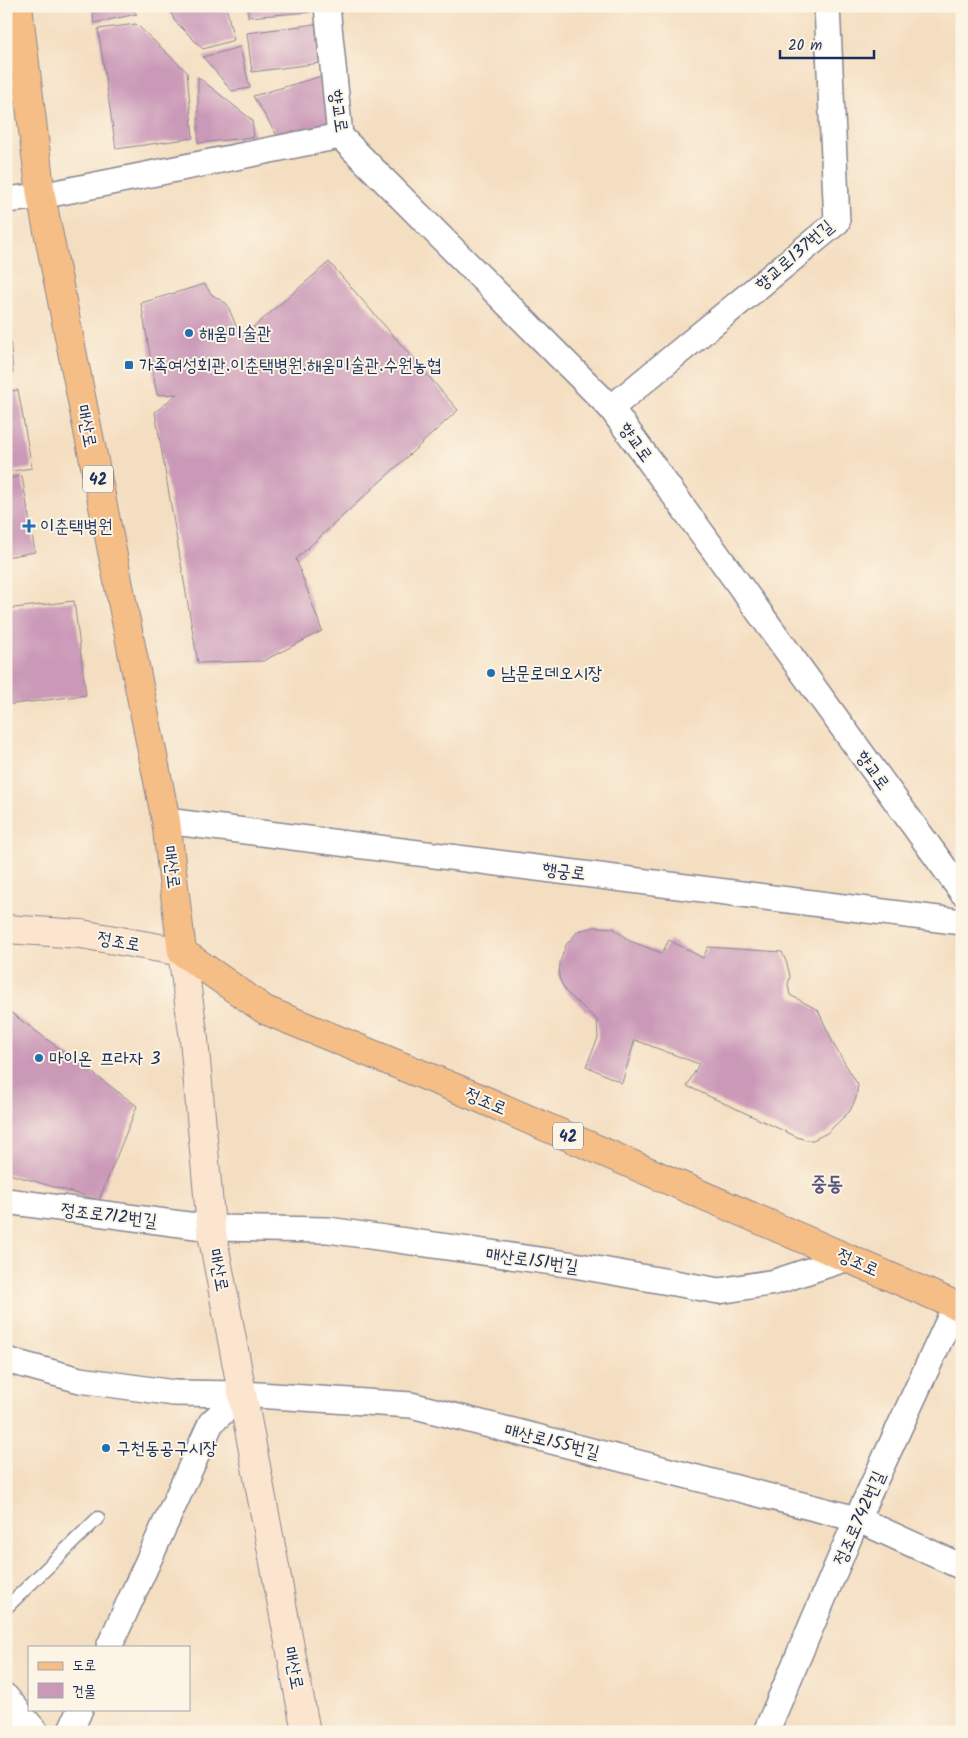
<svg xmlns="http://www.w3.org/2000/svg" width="968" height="1738" viewBox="0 0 968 1738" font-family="Kalam,'Poor Story',sans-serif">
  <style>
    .building { fill: #ca99b8 }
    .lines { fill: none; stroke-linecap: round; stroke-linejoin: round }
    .lane-casing { stroke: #888690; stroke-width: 15 }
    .street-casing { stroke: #888690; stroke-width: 28 }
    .secondary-casing { stroke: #888690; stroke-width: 30 }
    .primary-casing { stroke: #888690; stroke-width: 30 }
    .lane { stroke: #fff; stroke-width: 12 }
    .street { stroke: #fff; stroke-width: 25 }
    .secondary { stroke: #fbe5cf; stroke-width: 28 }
    .primary { stroke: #f6be87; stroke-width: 28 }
    .poi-dot { fill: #1f6fb2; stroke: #fcf5e5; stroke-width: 2 }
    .labels { text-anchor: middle; stroke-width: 4; stroke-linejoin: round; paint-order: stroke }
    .shield { fill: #fcf5e5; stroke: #5e6a86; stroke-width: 1 }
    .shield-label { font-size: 16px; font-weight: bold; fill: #1b2f5e }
    .street-label { font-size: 18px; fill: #1b2f5e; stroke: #fcf5e5 }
    .poi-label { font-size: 18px; fill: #1b2f5e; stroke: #fcf5e5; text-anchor: start }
    .quarter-label { font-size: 20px; font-weight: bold; fill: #58547e; stroke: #fcf5e5 }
  </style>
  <rect width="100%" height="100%" fill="#fcf5e5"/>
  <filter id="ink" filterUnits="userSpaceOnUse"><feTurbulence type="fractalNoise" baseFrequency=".02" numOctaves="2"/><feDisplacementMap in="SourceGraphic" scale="10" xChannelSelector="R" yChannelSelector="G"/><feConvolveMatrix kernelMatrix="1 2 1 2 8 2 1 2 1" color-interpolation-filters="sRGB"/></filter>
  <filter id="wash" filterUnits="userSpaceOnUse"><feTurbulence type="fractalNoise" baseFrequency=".0096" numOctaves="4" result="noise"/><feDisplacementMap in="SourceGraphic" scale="20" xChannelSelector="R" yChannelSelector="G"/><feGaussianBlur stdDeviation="1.12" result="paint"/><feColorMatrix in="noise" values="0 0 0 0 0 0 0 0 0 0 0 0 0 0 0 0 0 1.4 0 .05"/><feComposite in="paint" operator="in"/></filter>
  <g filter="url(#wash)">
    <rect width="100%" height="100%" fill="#f4dec1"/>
    <g id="blocks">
      <g class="building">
        <path d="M92,6h36l9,8 -43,9z"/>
        <path d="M169,6h57l8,34 -31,9 -29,-29z"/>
        <path d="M248,6h63v6l-63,5z"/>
        <path d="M136,24l51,48 6,66 -77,11 -18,-120z"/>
        <path d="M315,24l5,39 -68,9 -5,-39z"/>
        <path d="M240,47l10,41 -18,3 -29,-34z"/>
        <path d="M322,76l7,53 -51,8 -25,-41z"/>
        <path d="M198,77l54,43 2,17 -56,6z"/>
        <path d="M329,262l129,148 -162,149 26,72 -59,30 -65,2 -43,-251 22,-18 -20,1 -16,-92 64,-19 6,10 16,10 14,34z"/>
        <path d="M6,314h2l5,59 -7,1z"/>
        <path d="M18,390l14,78 -26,4v-80z"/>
        <path d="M22,476l13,76 -29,5v-78z"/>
        <path d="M74,601l12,94 -80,10v-96z"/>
        <path d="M594,927l19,1 17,13 32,12 7,-13 34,18 5,-11 74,5 5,12 3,12 -2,9 2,10 28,15 17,37 23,38 -2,13 -6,13 -23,22 -14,7h-7l-9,-3 -110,-51 12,-22 -64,-24 -13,43 -36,-17 12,-28 -1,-18 -31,-28 -7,-14 1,-16 6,-17 12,-14z"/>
        <path d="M6,1009l131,97 -38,94 -93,-27z"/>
      </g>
    </g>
  </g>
  <g filter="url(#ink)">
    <use href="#blocks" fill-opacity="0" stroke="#888690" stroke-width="1"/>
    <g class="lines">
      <g class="lane-casing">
        <path id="lane" d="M6,1608l92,-90"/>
      </g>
      <g class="street-casing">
        <g id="street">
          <path d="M327,6l13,130 271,272 351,484"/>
          <path d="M6,200l35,-4 299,-60"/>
          <path d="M611,408l226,-186 -10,-216"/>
          <path d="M166,821l796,101"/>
          <path d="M6,1201l205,27 117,2 246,35 145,26 56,-9 73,-24"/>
          <path d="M6,1360l74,20 94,13 68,1 169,11 446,114 105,48"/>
          <path d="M109,1647l102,-224 31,-29"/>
          <path d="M6,1697l30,35"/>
          <path d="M70,1732l10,-23"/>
          <path d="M766,1732l91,-213 99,-214"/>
        </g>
      </g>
      <g class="secondary-casing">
        <path id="secondary" d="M6,929l75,5 101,18 12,87 17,189 95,504"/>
      </g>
      <g class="primary-casing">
        <path id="primary" d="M18,6l23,190 125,625 16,131 83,58 212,87 485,211"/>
      </g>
      <use href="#lane" class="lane"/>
      <use href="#street" class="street"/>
      <use href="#secondary" class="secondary"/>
      <use href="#primary" class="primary"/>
    </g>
  </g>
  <g class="poi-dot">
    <circle cx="189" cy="333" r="5"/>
    <rect x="124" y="360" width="10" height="10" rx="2.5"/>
    <path d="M26.5 518.5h5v5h5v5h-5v5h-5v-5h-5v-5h5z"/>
    <circle cx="491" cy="673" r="5"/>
    <circle cx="39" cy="1058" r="5"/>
    <circle cx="106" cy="1448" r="5"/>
  </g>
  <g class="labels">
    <g class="shield">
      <rect x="83" y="465.5" width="30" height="27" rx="4"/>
      <rect x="553" y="1122.5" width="30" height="27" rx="4"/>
    </g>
    <g class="shield-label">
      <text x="98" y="485">42</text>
      <text x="568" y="1142">42</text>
    </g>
    <g class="street-label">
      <text transform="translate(339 111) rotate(81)" y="6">향교로</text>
      <text transform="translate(794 255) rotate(-41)" y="6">향교로137번길</text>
      <text transform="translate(87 426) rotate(79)" y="6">매산로</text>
      <text transform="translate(636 442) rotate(54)" y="6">향교로</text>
      <text transform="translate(873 770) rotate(54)" y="6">향교로</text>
      <text transform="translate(172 867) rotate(83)" y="6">매산로</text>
      <text transform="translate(564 871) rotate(7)" y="6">행궁로</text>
      <text transform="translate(119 941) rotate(10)" y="6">정조로</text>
      <text transform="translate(486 1101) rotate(23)" y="6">정조로</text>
      <text transform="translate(109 1215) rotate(7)" y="6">정조로712번길</text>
      <text transform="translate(532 1260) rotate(8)" y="6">매산로151번길</text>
      <text transform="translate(858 1262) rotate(24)" y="6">정조로</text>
      <text transform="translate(219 1270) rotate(79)" y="6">매산로</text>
      <text transform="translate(552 1441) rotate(14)" y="6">매산로155번길</text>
      <text transform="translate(859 1518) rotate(-66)" y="6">정조로742번길</text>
      <text transform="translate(294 1668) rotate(79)" y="6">매산로</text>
    </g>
    <g class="poi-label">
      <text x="199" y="339">해움미술관</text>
      <text x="139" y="371">가족여성회관.이춘택병원.해움미술관.수원농협</text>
      <text x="40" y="532">이춘택병원</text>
      <text x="501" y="679">남문로데오시장</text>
      <text x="49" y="1064">마이온 프라자 3</text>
      <text x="116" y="1454">구천동공구시장</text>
    </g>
    <g class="quarter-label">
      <text x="827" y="1190">중동</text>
    </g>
  </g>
  <rect width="968" height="1738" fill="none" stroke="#fcf5e5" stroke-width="25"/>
  <rect x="28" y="1646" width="162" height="65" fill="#fcf5e5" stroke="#a2a6af"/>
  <rect x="38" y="1662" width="25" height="8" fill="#f6be87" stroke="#a2a6af"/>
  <text x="72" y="1670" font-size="15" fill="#1b2f5e">도로</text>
  <rect x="38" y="1683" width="25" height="15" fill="#ca99b8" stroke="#a2a6af"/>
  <text x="72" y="1696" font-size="15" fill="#1b2f5e">건물</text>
  <path d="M780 50v8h94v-8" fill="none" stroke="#1b2f5e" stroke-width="2.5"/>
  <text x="788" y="50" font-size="15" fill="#1b2f5e" stroke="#fcf5e5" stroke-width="4" paint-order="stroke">20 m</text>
</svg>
